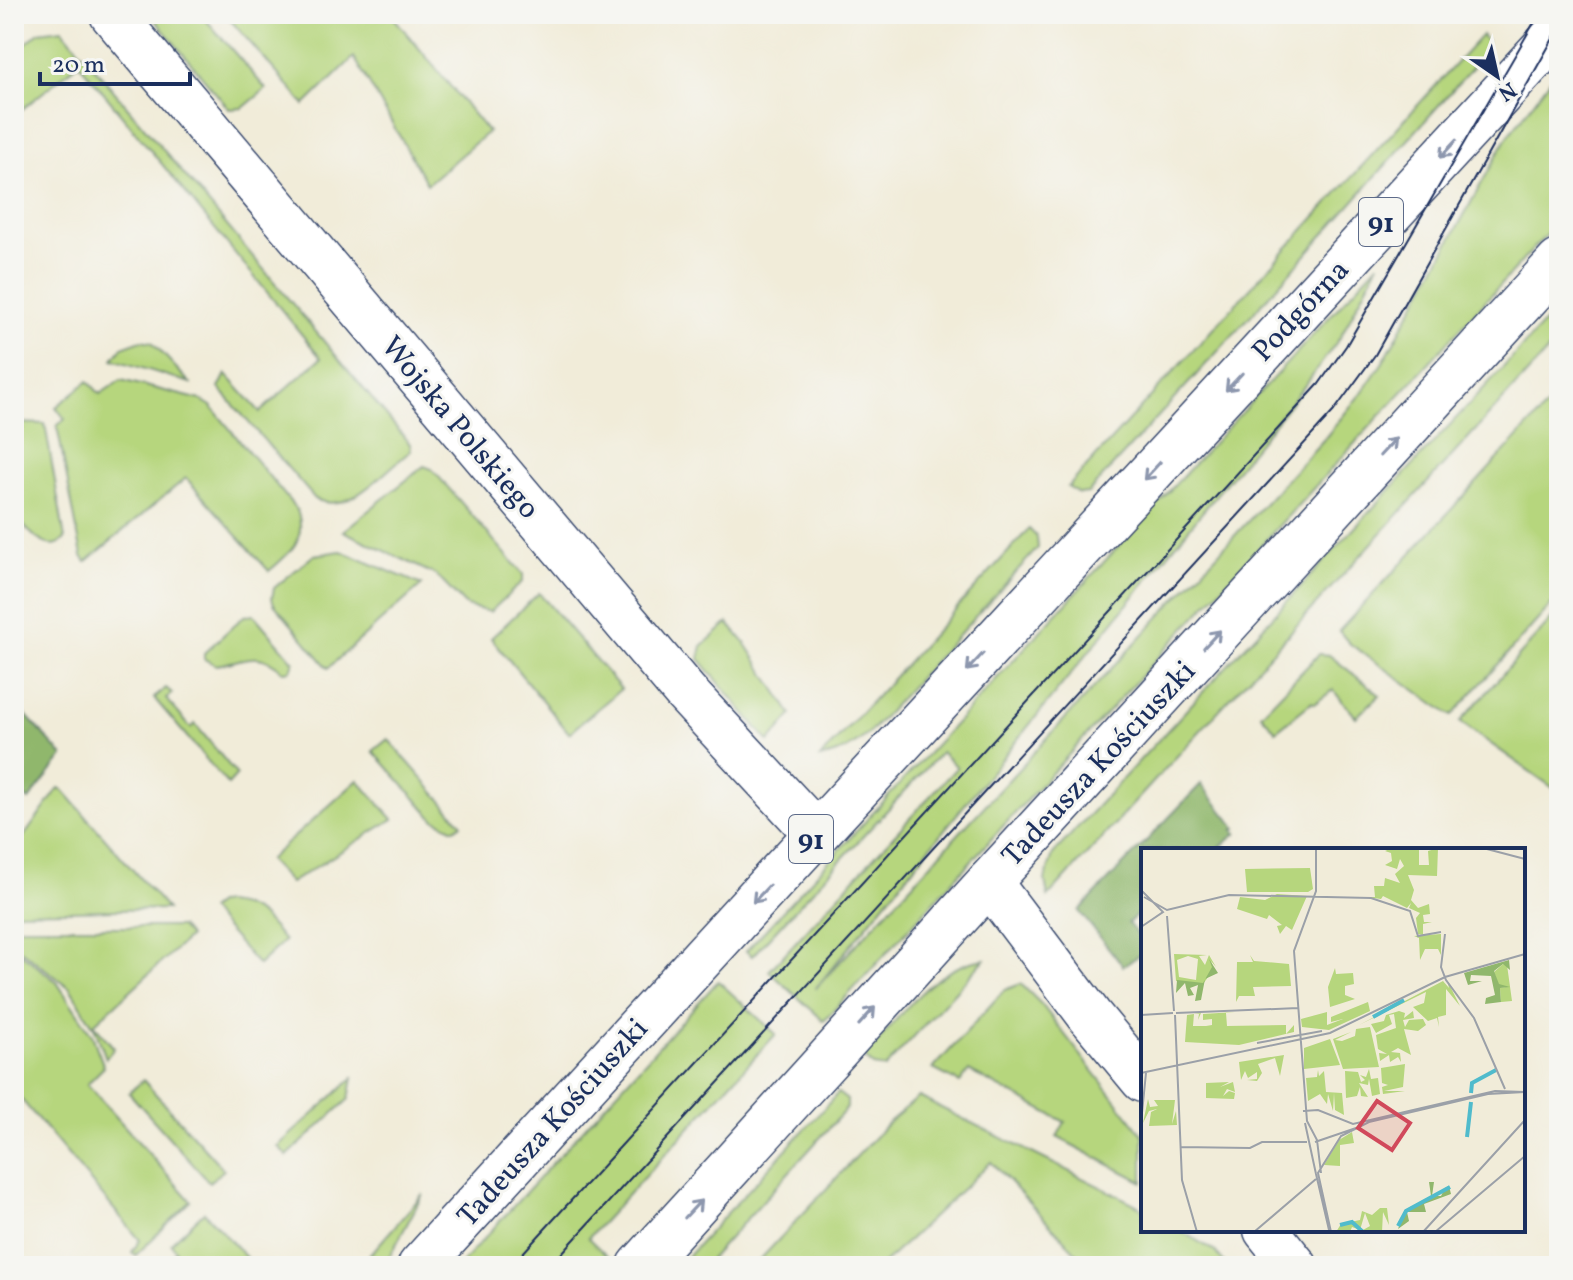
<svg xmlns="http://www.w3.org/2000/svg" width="1573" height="1280" viewBox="0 0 1573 1280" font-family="Vollkorn,serif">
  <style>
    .green { fill: #b6d67d; stroke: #68826e; stroke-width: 2 }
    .forest { fill: #90b76c; stroke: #567365; stroke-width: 2 }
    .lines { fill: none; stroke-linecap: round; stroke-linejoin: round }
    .minor-casing { stroke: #3b4b70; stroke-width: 47 }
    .primary-casing { stroke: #3b4b70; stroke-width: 47 }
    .minor { stroke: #fff; stroke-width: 44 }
    .primary { stroke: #fff; stroke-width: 44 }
    .tram { stroke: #1b2f5e; stroke-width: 2 }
    .oneway { stroke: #8d97ae }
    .labels { text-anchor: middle; stroke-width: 6; stroke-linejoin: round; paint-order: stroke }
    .shield { fill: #f6f6f2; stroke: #5d6b8a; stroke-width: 2 }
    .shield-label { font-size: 28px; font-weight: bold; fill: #1b2f5e }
    .street-label { font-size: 30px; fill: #1b2f5e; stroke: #f6f6f2 }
    .inset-river { fill: none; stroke: #50bbcc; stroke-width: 4 }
    .inset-road { fill: none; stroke: #9ba0a8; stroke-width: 2 }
    .view { fill: #d1495b; fill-opacity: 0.15; stroke: #d1495b; stroke-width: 4 }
    .inset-edge { fill: none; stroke: #1b2f5e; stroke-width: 4 }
  </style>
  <rect width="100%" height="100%" fill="#f6f6f2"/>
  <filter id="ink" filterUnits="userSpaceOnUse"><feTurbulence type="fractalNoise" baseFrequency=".0125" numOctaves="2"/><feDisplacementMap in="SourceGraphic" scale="16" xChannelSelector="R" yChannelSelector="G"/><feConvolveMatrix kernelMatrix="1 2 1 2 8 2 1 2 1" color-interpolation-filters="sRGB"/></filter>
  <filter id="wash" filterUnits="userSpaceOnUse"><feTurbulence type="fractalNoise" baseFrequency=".006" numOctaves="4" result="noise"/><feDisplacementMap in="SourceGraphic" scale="32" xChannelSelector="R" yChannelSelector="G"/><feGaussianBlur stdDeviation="1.8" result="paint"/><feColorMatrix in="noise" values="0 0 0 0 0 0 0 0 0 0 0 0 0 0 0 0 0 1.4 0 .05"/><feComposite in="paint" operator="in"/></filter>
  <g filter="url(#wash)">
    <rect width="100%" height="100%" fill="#f1ecd9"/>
    <g class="green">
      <path d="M150,14h51l65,75 -23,19 -14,1z"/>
      <path d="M225,14h166l97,118 -61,52 -73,-127 -49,48z"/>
      <path d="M62,29l348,415 1,7c-27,19 -59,65 -96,48l-96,-111 7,-14 34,38 61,-54 -242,-295 -65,53v-62l25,-22z"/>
      <path d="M1482,35l5,7v9l-191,215 -208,227 -9,1 -11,-7z"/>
      <path d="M1559,68v153l-735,800 -55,-50 188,-204 -16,-15 -189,204 -6,-5 633,-688 -38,73 -34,47 -492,606 510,-551 38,-47 20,-29 123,-223z"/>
      <path d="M1559,307v32l-511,558 -3,-17 8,-26z"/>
      <path d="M141,340l11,2 38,41 -77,-24 9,-12z"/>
      <path d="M121,380l80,20 10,6 86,104c11,29 -8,44 -28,61l-83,-93 -100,84 -4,-6 -25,-130 8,-7 -9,-12 32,-26 12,13z"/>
      <path d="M1559,393v203l-107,120 -103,-73 -10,-12z"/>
      <path d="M14,423l31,1 20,115c-18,18 -37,-10 -51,-23z"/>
      <path d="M424,466l8,3 91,105v7l-33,31 -24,-6 -30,-31 -93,-44z"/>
      <path d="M1029,529l8,8 1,11 -170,186c-16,13 -28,20 -48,24z"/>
      <path d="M341,551l81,34 -94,83 -54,-64 -2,-6 2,-10 40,-33z"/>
      <path d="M539,593l82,96 -52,44 -78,-95z"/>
      <path d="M1559,611v177l-7,-1 -92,-65z"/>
      <path d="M254,615l40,47 -3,8 -8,1c-26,-23 -38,-10 -67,-6l-12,-6v-6l40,-37z"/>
      <path d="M728,623l18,21 46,71 -23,27 -70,-83 3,-13z"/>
      <path d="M1319,654l10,1 51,40 -24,22 -23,-27 -19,14 -2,-2 -36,29 -15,-17z"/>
      <path d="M166,688l6,5 -6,6 25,29 4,-4 42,51 -9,10 -74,-87z"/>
      <path d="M388,739l74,85 -8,5 -20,-10 -61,-68z"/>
      <path d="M358,780l35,39 -103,64 -22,-23z"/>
      <path d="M59,788l4,2 104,119 -153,3v-62z"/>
      <path d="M225,903c32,3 40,15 59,38l-26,24 -49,-55 8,-6z"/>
      <path d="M14,927h166l9,10 -95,87 20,24 -8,10 -11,-29 -25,-41 -56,-43z"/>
      <path d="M14,948l42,33 36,54 12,32 -17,17 104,117 -55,54 -4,-3 8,-12 -126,-149z"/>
      <path d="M985,959l-100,109 -12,-2 -9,-9c34,-37 67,-91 121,-98z"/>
      <path d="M718,981l58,53 -188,204 20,19 -8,9h-141z"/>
      <path d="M1021,984l20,20 102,131v47l-86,-45 8,-15 -96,-51 -9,12 -27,-14 71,-79z"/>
      <path d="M353,1078l-4,21 -62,57 -9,-10z"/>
      <path d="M143,1080l81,90 -15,12 -80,-89z"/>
      <path d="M838,1093l9,7v8l-143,158h-22l2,-6z"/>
      <path d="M919,1097l216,107 8,5v21h36l37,22 11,14h-138l-98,-104 -110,104h-127l135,-144z"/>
      <path d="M423,1194l-32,60 -10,12h-21z"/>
      <path d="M204,1212l50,54h-93l15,-15 -5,-8z"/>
    </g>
    <g class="forest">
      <path d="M14,702l49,54 -34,44 -15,-12z"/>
      <path d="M1201,784l35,44 -3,2 4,3 -20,17h-74v60l-15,13 15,19v11l-20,13 -44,-55z"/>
    </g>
  </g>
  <g filter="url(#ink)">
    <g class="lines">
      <g class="minor-casing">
        <g id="minor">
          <path d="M112,14l573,678 131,141"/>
          <path d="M989,882l101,134 53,64"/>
          <path d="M1266,1230l29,36"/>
        </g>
      </g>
      <g class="primary-casing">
        <g id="primary">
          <path d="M420,1266l325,-355 814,-880"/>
          <path d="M640,1266l349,-384 570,-620"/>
        </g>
      </g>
      <use href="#minor" class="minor"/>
      <use href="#primary" class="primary"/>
      <g class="tram">
        <path d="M511,1266l808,-882 27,-38 193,-332"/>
        <path d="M550,1266l784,-855 41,-56 184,-327"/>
      </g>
    </g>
    <defs><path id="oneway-shaft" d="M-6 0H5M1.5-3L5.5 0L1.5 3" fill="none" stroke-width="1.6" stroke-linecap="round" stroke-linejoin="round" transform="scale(2)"/></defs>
    <g class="oneway">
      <use href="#oneway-shaft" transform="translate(1448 149) rotate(133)"/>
      <use href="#oneway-shaft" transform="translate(1234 382) rotate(133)"/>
      <use href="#oneway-shaft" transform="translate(1388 447) rotate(-47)"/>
      <use href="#oneway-shaft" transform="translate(1152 471) rotate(133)"/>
      <use href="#oneway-shaft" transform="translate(1212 639) rotate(-47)"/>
      <use href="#oneway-shaft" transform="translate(975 662) rotate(133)"/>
      <use href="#oneway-shaft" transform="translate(761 894) rotate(133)"/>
      <use href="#oneway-shaft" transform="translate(867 1016) rotate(-48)"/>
      <use href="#oneway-shaft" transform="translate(693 1209) rotate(-47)"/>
    </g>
  </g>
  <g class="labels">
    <g class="shield">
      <rect x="1359" y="198" width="44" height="48" rx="6"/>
      <rect x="789" y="815" width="44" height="48" rx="6"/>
    </g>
    <g class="shield-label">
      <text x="1381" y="232">91</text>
      <text x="811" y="849">91</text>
    </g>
    <g class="street-label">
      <text transform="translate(1300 310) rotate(-47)" y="10">Podgórna</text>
      <text transform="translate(461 427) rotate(50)" y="10">Wojska Polskiego</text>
      <text transform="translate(1098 763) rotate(-47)" y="10">Tadeusza Kościuszki</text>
      <text transform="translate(552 1122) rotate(-48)" y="10">Tadeusza Kościuszki</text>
    </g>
  </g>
  <g transform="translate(1141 848)">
    <rect width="384" height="384" fill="#f1ecd9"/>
    <path d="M251,0h27v17h10l-1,-14 10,-3 -1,28 -29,-1 6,15 -3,10 7,8 11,-4 1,10 -7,1 1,7h8l-9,2v11l-5,-1 -2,-16 4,-5 -11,-5 2,-5 -4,5 -24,-12 -2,3 -15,-2h9l-1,-11h10l1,-8 15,5 -5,-9 9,-8 -4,-7 -3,10 -12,-4 7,-4 -1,-8 -6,-2zM169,20l3,21 -5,3h-61l-2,-23zM136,46l30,2 -15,34 -6,-4 -6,8 -3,-8 5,-1 -13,-10 -2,4 -30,-10 3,-12 25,3zM300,86v21l-3,-6h-13l-5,11 -1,-22 -5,-2zM33,106l33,1 -8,1 6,9 4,-10 7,12 -5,-6 3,8 -11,15 -27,-3zM47,108l10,3 -2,21 -17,-3 -2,-17zM109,107l4,6 35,3 2,22 -38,1 2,9h-16l-3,6 1,-40h16zM362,116l4,1 5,36 -11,1 -1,-14 6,-1 -7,-1 -5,-14zM194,120l1,6 17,-1 1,11 -9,2v9l10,4 -25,8 -2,-20zM306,132l13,26 -14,-17v26l-8,2 1,10 -2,-9 -9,3 -15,-14 11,-4 2,-11 -67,33 84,-44 6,7zM227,154l2,9 -41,19 -27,-3 -1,-8 26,-7v13l16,-6 -12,3v-5zM258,163l6,2 -1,5 9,-7 1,7 -11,2 2,7 4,-7 14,-1 3,6 -8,6 -14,-2 7,26 -13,-7 -7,4 9,1 1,9 -3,-5 -8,5 -1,-7 -9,6 -1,-8 8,1 -9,-5 -2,-14 20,-7 -2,-14 -5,1 3,9 -16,9 -5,-9 13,-3 2,-6zM94,164l-9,1 1,13 59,-1v9l8,-9v7l-55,13 -54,-3 2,-27 14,-2 -3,7 1,-6h-5l-1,12h13l6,-1v-6l-9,1v-6zM229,179l9,40 -36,2 -10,-30 18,-7 -16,8 7,1 13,-5 1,-7zM189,191l10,26 -36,4v-21zM143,207l-4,21 -5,-18 -17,6 4,9 -5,8 -10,-1 10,-1v-7l-9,6 -3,-7 -4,9 -2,-18zM264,216l-2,23 -19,4h21l-22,3 -1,-7 6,-2 -6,-2 -1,-15zM228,221l2,10 7,-1 2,16 -8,2 -3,-17 -1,6 -9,-2 9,14 -7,-1 -1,-9 -3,9 -11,2 -1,-27 13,1 3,10 4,-2 -5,-5 6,2zM177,222l1,6 5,-5 2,21 16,1 2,22 -9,-5 -1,-17 -1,18 -5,-17 -1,10 -7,-10 -12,7 -2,-23 11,-1zM88,234l-9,5 13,-5 2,10 -8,-3 -4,7 6,-5 6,2 -1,6 -28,-1v-15zM7,251l2,8 8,-1 -4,-6h21l-3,24 4,-13 1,14 -28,1 2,-14 6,-3 -8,2 -6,12zM211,284l2,11 -14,2v21l-16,-1 15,-25zM239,360h7l2,17 -6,-13 -1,20 -19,-2 7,-4 -5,-13 -5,17 -8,-3 -2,5h-14l5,-8 19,-4 2,-9 10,4z" fill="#b6d67d" fill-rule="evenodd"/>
    <path d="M68,111l9,14 -13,6 -4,21 -6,1 3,-16 -8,3 4,7 -6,1 -3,-13 -9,10 1,-13 26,3 9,-16zM368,112l1,10 -7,-6 -9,7 5,13 11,3 -10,1 1,14 -16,2 1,-6 9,-3 -4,-19 -20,-1 -1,6h12l-14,4 -4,-12zM288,334h5l-2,14h9l4,-8 4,-2 2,8 -27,10 2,8h-19l2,9 -11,8 7,-19 26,-14z" fill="#90b76c"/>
    <path class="inset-river" d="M232,169l31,-17M330,245l1,-10 24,-13M326,289l4,-35M199,377l12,-3 11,10M257,378l8,-15 44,-24"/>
    <path class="inset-road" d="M175,0v43l-22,60 13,170 10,19 4,33M342,0l42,11M0,42l22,22 -22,15M3,49l23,13 62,-15 142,3 39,13 8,25 23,-4M26,68l7,95M304,86l-4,33 5,13 28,38 31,71M35,165l122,-5M0,167l32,-2M34,167l7,165 15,52M116,195l65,-12M0,225l189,-40 115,-56 80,-23M162,263l15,-1 35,14 142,-33 30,1M0,275l5,-50M164,275l11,51M174,294l44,-15M39,299l70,1 12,-6h45M175,326l13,56M113,384l62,-53M190,384l-13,-59 23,-37 28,-14 119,-28 37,-2M282,384l102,-112M294,384l90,-76"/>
    <path class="view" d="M236,253l33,22 -18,27 -34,-22z"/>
    <rect width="384" height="384" class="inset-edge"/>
  </g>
  <rect width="1573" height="1280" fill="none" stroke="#f6f6f2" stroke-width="48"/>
  <g transform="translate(1497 76) rotate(146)" stroke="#f6f6f2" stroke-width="6" paint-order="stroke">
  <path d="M0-6L14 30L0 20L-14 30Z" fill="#1b2f5e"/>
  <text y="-12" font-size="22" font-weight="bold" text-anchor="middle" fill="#1b2f5e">N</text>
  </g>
  <path d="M40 72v12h150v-12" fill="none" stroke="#1b2f5e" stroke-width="4"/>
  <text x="52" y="72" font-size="24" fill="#1b2f5e" stroke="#f6f6f2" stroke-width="6" paint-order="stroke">20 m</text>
</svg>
